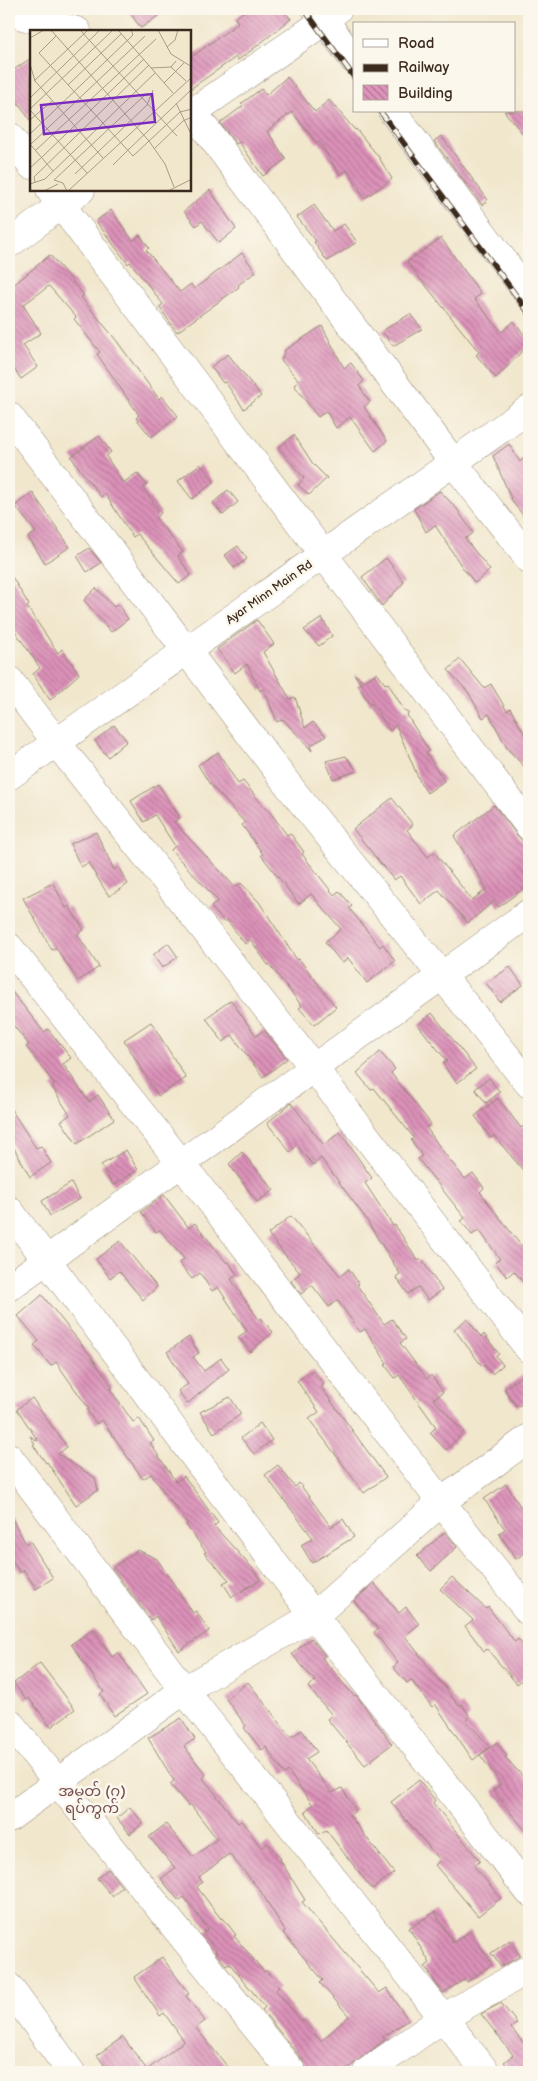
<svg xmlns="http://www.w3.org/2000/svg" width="538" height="2081" viewBox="0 0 538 2081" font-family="'Balsamiq Sans','Noto Sans Myanmar',sans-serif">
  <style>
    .building { fill: url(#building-back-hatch); fill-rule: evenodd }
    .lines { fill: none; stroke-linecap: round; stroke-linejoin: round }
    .minor-casing { stroke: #968876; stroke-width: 29 }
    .minor { stroke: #fff; stroke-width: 28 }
    .rail-casing { stroke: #3b2a1e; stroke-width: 5.5 }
    .rail { stroke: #fbf7ec; stroke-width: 4; stroke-dasharray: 11; stroke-linecap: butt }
    .labels { text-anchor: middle; stroke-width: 5; stroke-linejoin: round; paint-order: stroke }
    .street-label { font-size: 12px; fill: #3b2a1e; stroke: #fbf7ec }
    .quarter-label { font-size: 15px; fill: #734e54; stroke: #fbf7ec }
    .inset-road { fill: none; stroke: #a89b87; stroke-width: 1 }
    .view { fill: #7b2cbf; fill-opacity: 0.15; stroke: #7b2cbf; stroke-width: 2.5 }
    .inset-edge { fill: none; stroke: #3b2a1e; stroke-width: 2.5 }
  </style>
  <defs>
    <pattern id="building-back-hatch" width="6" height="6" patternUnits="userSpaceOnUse" patternTransform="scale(1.25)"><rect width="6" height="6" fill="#dc92b9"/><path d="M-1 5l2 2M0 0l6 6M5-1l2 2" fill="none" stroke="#b47796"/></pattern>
  </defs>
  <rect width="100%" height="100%" fill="#fbf7ec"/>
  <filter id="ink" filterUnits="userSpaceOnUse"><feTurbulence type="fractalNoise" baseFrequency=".02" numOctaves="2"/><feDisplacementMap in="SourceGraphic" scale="10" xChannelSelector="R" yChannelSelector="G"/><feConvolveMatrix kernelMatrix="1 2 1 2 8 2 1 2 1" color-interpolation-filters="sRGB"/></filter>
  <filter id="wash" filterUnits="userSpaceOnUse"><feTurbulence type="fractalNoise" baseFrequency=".0096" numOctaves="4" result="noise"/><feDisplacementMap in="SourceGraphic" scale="20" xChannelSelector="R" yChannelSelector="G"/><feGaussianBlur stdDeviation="1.12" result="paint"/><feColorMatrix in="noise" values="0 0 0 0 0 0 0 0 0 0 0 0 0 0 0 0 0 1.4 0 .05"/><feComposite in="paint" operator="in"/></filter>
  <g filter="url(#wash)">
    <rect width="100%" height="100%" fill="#f1e7cd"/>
    <g id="blocks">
      <g class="building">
        <path d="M127,9h41l-27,19z"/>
        <path d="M247,9h35l9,10 -38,30 -15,11 -2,-3 -46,32v-31l48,-35 -3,-5z"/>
        <path d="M31,58v64l-12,-19 -10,7v-37z"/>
        <path d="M287,77l28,35 14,-12 26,30 1,-1 22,27 14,23 -27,19 -18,-28 -7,5 -21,-33 -2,1 -25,-31 -25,19 19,28 -23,17 -24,-34 -3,2 -16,-21 23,-17 -2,-2 20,-15 5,6z"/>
        <path d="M504,111h25v30z"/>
        <path d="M441,136l47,64 -6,5 -48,-64z"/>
        <path d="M210,190l26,39 -17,14 -17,-22 -6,5 -12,-15z"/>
        <path d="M314,205l19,26 11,-7 13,18 -30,19 -13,-19 2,-1 -19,-24z"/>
        <path d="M111,210l22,31 7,-6 9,13 -3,2 34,42 11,-8 3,5 48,-36 14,19 -18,13 1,2 -62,45 -18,-25 4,-3 -33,-42 -2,2 -32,-43z"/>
        <path d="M441,238l40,56 -7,5 28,33 12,-11 15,20v3l-33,34 -20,-23 3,-3 -72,-90z"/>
        <path d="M50,255l34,40 -3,2 35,43 43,59 3,-3 16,20 -27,21 -15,-19 3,-3 -42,-61 3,-2 -26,-33 2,-2 -27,-31 -26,19 18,28 -18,12 15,22 -17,12 -12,-17v-78l2,3z"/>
        <path d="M410,314l12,15 -29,17 -11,-15z"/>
        <path d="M322,326l22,42 7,-5 13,18 -5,5 11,16 -6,5 23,34 -12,10 -25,-34 -14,11 -10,-17 -8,6 -24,-32 5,-4 -18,-21 4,-10z"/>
        <path d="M228,354l33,42 -17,13 -19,-27 -2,1 -12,-16z"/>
        <path d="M294,435l19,29 14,14 -18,17 -11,-10 6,-7 -26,-30z"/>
        <path d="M99,436l12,16 -5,4 17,27 14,-10 10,12 -4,3 18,25 -5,5 27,34 -5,4 13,19 -12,9 -42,-50 -4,3 -28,-43 -4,3 -30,-40z"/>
        <path d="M509,444l11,18 9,-9v70l-17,-22 -19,-45z"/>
        <path d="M200,464l14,18 -22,17 -14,-18z"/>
        <path d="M228,490l10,12 -15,13 -10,-12z"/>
        <path d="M440,491l17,18 16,24 -8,6 25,31 -15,13 -13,-16 -27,-42 -9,7 -12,-23z"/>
        <path d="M32,492l38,55 -25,16 -17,-26 8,-5 -21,-26z"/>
        <path d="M238,546l9,13 -13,9 -9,-13z"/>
        <path d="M89,548l12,15 -14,9 -10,-16z"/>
        <path d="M386,558l18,24 -22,24 -20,-29z"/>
        <path d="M9,572l20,33 -2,2 31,46 4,-4 17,25 -29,26 -17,-26 7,-6 -31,-46z"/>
        <path d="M96,588l18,19 4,-3 10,15 -17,13 -27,-32z"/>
        <path d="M322,618l10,18 -13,10 -15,-16z"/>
        <path d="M257,620l17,24 -11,8 27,47 5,-2 10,31 8,-6 13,14 -16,10 2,5 -29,-32 -6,3 -13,-33 -4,2 -13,-27 -12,9 -18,-24z"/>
        <path d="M460,659l24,29 7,-4 16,27 3,-3 14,25 5,13v26l-22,-24 -18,-34 -6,4 -15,-26 -20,-22z"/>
        <path d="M377,673l8,11 3,-1 16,27 5,3 -2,2 22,36 -3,2 18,28 -17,12 -7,-11 -24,-57 -6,6 -18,-28 -2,1 -12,-19 2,-2 -6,-9 10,7z"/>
        <path d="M114,725l13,16 -19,16 -13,-16z"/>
        <path d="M218,752l20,32 5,-3 23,28 1,-1 20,27 3,-2 14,19 -2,2 32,41 5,-4 13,15 -3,2 31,39 3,-3 12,17 -28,22 -19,-25 -6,5 -17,-21 16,-13 -30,-35 -12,10 -38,-49 2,-1 -21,-29 3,-2 -36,-40 -11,-18z"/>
        <path d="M346,756l11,15 -24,8 -7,-18z"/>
        <path d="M158,784l22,34 -6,4 61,65 6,-4 18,19 38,58 2,-1 37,48 -22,18 -15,-17 3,-2 -33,-42 -1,1 -18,-26 -5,5 -18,-24 -3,2 -13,-15 7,-6 -47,-51 4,-4 -20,-31 -11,7 -13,-21z"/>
        <path d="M392,798l21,27 -6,5 21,27 6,-5 38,48 15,-11 -33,-53 40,-31 23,30 12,13v36l-30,23 -5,-6 -26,22 -29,-33 -18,14 -21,-28 -6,4 -41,-51z"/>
        <path d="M96,832l18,38 4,-3 10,17 -19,12 -21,-33 -7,4 -11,-23z"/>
        <path d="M53,883l13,25 3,-2 15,24 -7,4 22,33 -21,14 -22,-33 -4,2 -29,-52z"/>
        <path d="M168,943l10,14 -16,11 -9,-13z"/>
        <path d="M510,967l13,18 -23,17 -14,-19z"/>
        <path d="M9,988l35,44 4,-3 23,29 -8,6 26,38 9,-7 16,24 -37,25 -16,-23 9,-6 -18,-28 3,-3 -29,-37 3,-2 -20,-25z"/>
        <path d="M231,1000l25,36 8,-6 23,29 -24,18 -31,-42 -9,7 -17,-24z"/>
        <path d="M432,1013l44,56 -19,14 -14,-19 4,-3 -29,-36z"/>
        <path d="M151,1022l35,56 -28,18 -34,-56z"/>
        <path d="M380,1052l15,17 -4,4 40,51 -5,3 15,22 24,30 8,-6 11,15 -4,4 49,64v33l-15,-18 -7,6 -12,-15 5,-3 -21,-29 -7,5 -11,-14 4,-3 -47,-59 4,-3 -11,-16 3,-2 -40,-50 -3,2 -14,-17z"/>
        <path d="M489,1078l11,14 -14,11 -11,-14z"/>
        <path d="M498,1098l23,30 8,-7v56l-35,-41 -3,2 -16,-22z"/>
        <path d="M291,1103l33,42 16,-13 32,46 -7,5 28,43 2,-1 23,36 3,-2 21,31 -14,10 -10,-13 -10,7 -12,-17 4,-3 -36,-58 -43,-58 -8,7 -16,-20 -7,7 -10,-13 -13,-16z"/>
        <path d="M9,1106l27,42 5,-2 10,17 -21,14 -21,-38z"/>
        <path d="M126,1150l12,20 -25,15 -12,-20z"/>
        <path d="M242,1152l32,38 -17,12 -28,-38z"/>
        <path d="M71,1183l9,16 -30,17 -8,-15z"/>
        <path d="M164,1195l25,33 6,-5 32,40 2,-1 8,13 -6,4 28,41 2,-2 12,14 -23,20 -12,-15 9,-6 -29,-44 -6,4 -12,-18 -8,6 -13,-16 5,-4 -24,-29 -4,2 -15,-20z"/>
        <path d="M291,1216l49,60 9,-7 10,15 -2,1 27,39 8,-5 14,20 -6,4 27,36 4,-4 12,17 -10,7 31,33 -18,18 -16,-17 6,-6 -37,-52 -4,3 -10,-13 2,-2 -22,-34 -5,3 -23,-32 -8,7 -17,-22 -11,9 -10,-13 9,-8 -32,-39z"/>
        <path d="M120,1241l37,46 -14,13 -24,-29 -9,7 -14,-19z"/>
        <path d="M42,1295l48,60 23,33 -3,1 23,33 6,-4 15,23 -4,2 26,39 8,-6 34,47 -4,3 38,42 8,12 -28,17 -9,-14 6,-3 -25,-27 2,-1 -20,-27 2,-1 -37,-50 -8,5 -41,-59 -6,4 -9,-14 2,-1 -33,-47 -5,4 -17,-21 5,-4 -21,-25z"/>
        <path d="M467,1319l14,18 3,-3 15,20 -3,2 7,9 -11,9 -8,-9 -2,1 -28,-37z"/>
        <path d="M189,1337l10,16 -6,4 11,14 17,-13 8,11 -42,35 -9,-13 10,-7 -21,-32z"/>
        <path d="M313,1370l11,15 -3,2 65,90 -22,16 -55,-74 10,-7 -22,-31z"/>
        <path d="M529,1370v29l-12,8 -13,-18z"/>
        <path d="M230,1397l11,17 -27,19 -14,-21z"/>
        <path d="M32,1398l35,49 -9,7 37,24 3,12 -22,15 -29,-43 -1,1 -13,-18 2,-1 -5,-8 8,5 -21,-32z"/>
        <path d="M260,1423l12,17 -18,14 -13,-16z"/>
        <path d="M278,1465l17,22 4,-4 32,44 12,-8 11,18 -42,26 -11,-18 12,-7 -48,-63z"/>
        <path d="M506,1484l23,36v30l-13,9 -17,-26 6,-4 -21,-30z"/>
        <path d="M9,1513l17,31 4,-3 23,37 -17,11 -12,-19 -4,3 -11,-19z"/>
        <path d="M445,1532l12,15 -26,24 -14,-15z"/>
        <path d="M138,1550l19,9 36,54 3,-2 13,20 -30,20 -23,-35 -5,4 -39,-52z"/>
        <path d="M452,1577l34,32 2,-2 27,35 3,-3 11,14v21l-12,10 -30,-35 -3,2 -19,-25 8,-6 -33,-31z"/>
        <path d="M374,1583l25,30 7,-6 13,17 -14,12 54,70 3,-2 8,13 -4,3 24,27 -17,13 -38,-56 -3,3 -21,-27 -4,3 -14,-16 5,-4 -24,-31 4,-3 -24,-28z"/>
        <path d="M94,1629l18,28 6,-5 29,42 -33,22 -14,-22 4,-2 -33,-48z"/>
        <path d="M311,1638l14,18 -3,2 32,38 2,-1 36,49 -27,21 -38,-46 5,-4 -24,-28 7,-6 -23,-27z"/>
        <path d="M40,1663l35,46 -24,18 -22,-29 -3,2 -12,-17z"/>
        <path d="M248,1682l43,55 11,-7 15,22 -11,7 26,34 10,-5 14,23 -7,4 45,58 -22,16 -46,-59 -7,4 -14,-23 8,-6 -25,-34 -4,3 -18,-27 -4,3 -18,-22 2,-2 -20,-27z"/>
        <path d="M181,1718l14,21 -11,7 22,29 -3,3 35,45 3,-2 21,27 6,-5 13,16 -1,1 25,40 -3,2 77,91 8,-5 21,32 -25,17 2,3 -42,32h-36l-3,-10 -42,-52 3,-3 -36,-44 -3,2 -11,-13 1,-2 -13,-17 5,-4 -24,-32 -5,4 -18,-22 14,-11 -26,-31 17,-13 27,33 24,-18 -27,-35 -2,2 -18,-22 4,-3 -26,-43zM229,1854l31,36 25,41 -2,2 40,47 -3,3 29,33 -28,25 -18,-21 -1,1 -26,-31 3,-3 -13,-17 -2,2 -30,-36 2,-1 -13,-17 -2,1 -24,-32 5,-5 -3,-5z"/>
        <path d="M497,1742l10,14 -2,1 24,26v52l-36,-44 8,-7 -21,-29z"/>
        <path d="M419,1780l16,20 -2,3 47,58 -6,5 27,32 -23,18 -43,-51 5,-5 -49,-58z"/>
        <path d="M130,1807l13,16 -13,11 -13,-16z"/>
        <path d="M108,1869l14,18 -10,9 -15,-18z"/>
        <path d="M435,1912l18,31 17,-12 22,33 -25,18 -2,-3 -22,14 -18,-26 5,-4 -21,-35z"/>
        <path d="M510,1940l10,16 -19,11 -10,-14z"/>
        <path d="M162,1957l27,37 -3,2 19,25 -9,7 36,44h-123l-12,-17 26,-18 24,33 37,-29 -20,-28 -4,3 -26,-39z"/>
        <path d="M501,2003l16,20 -6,5 14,17 4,-4v31h-16l-9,-10 9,-7 -32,-41z"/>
      </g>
    </g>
  </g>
  <g filter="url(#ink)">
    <use href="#blocks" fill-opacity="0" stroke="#968876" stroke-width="1"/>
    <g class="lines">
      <g class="minor-casing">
        <g id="minor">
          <path d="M316,9l38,51"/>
          <path d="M19,15l58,16"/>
          <path d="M190,108l263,354 76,97"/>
          <path d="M392,111l137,184"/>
          <path d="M190,114l127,-88 21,-17"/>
          <path d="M9,136l22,29"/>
          <path d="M50,190l273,364 206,272"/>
          <path d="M9,244l72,-54"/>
          <path d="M9,416l283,374 237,294"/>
          <path d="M9,680l47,62 258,326 215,281"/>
          <path d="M9,776l520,-367"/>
          <path d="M9,947l172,216 260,339 88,110"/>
          <path d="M9,1210l305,406 215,276"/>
          <path d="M9,1287l520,-374"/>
          <path d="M9,1457l175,233 302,382"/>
          <path d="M9,1722l283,350"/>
          <path d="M9,1818l175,-128 130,-74 127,-114 88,-64"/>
          <path d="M9,1987l62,85"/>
          <path d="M367,2072l76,-54 86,-49"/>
        </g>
      </g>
      <use href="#minor" class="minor"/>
      <g class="rail-casing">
        <g id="rail">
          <path d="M304,9l50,68"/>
          <path d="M380,111l149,202"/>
        </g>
      </g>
      <use href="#rail" class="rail"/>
    </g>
  </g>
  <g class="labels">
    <g class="street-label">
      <text transform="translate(269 592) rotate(-35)" y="4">Ayar Minn Main Rd</text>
    </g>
    <g class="quarter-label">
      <text x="92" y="1796">အမှတ် (၇)<tspan x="92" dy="17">ရပ်ကွက်</tspan></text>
    </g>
  </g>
  <g transform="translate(30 30)">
    <rect width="161" height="161" fill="#f1e7cd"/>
    <path class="inset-road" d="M21,0l98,111 16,23 9,23M50,0l97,106M88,0l55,63M128,0l13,24 21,13M26,6l-17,17 94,103 47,-44 12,-3M0,8l14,-8M137,17l8,-7 3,-10M146,31l-5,6 15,14M0,34l5,17 68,77M121,38l20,-1M4,51l54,-51M134,53l20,-20M38,55l53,-51M0,68l70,-68M146,73l16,33M0,79l83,-79M0,80l57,63M0,90l22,-19M0,104l103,-99 -2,-5M0,114l23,27M0,115l115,-109M124,119l29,-28 9,-4M6,120l120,-111M98,120l64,-61M12,127l102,-98M83,135l15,-15M0,138l12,-11M45,144l72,-69 4,-10M5,152l-1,-5 115,-112M0,154l15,-5 110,-106M14,161l14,-7M37,161l-4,-8 -9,-3 92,-86h6l1,-4M38,161l124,-114M138,161l24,-12"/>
    <path class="view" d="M122,64l3,28 -111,12 -3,-29z"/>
    <rect width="161" height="161" class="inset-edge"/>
  </g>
  <rect width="538" height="2081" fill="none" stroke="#fbf7ec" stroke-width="30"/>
  <rect x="353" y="22" width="162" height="90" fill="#fbf7ec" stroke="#aea59a"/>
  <rect x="363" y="39" width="25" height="8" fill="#ffffff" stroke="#aea59a"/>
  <text x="398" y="48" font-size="15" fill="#3b2a1e">Road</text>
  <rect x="363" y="64" width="25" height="8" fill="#3b2a1e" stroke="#aea59a"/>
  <text x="398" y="72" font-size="15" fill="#3b2a1e">Railway</text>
  <rect x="363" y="85" width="25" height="15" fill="url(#building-back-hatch)" stroke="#aea59a"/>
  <text x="398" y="98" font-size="15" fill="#3b2a1e">Building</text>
</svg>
